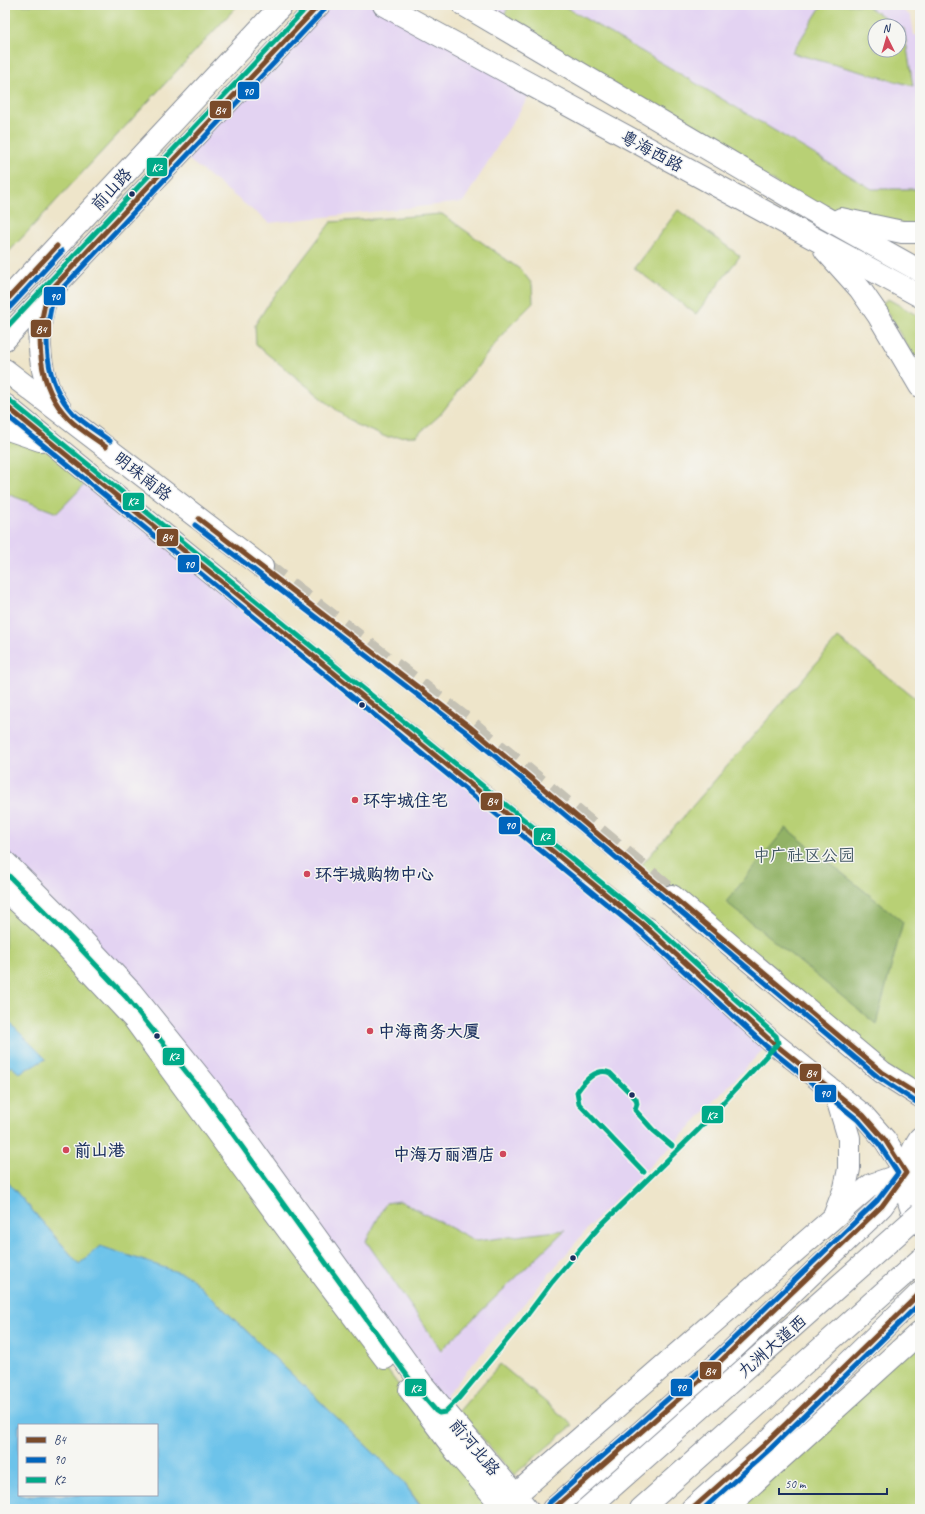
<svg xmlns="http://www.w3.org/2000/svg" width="925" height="1514" viewBox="0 0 925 1514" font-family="Caveat,'LXGW WenKai TC',sans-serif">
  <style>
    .built { fill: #e3d3f2; fill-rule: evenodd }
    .green { fill: #b8d075; stroke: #6a806a }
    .forest { fill: #92b266; stroke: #567062 }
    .water { fill: #6dc3ea; stroke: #4479a4; fill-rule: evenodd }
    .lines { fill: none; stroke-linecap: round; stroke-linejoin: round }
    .major-tunnel { stroke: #c4c1b4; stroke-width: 22; stroke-dasharray: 22 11; stroke-linecap: butt }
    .major-casing { stroke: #848a94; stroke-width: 24 }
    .highway-casing { stroke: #848a94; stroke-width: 24 }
    .major { stroke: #fff; stroke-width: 22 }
    .highway { stroke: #fff; stroke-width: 22 }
    .major-bridge-casing { stroke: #848a94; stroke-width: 24; stroke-linecap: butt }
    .major-bridge { stroke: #fff; stroke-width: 22 }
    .bus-1-casing { stroke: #f6f6f2; stroke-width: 8 }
    .bus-2-casing { stroke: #f6f6f2; stroke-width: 8 }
    .bus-3-casing { stroke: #f6f6f2; stroke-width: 8 }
    .bus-1 { stroke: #7a4b2a; stroke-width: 5 }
    .bus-2 { stroke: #0065bd; stroke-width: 5 }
    .bus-3 { stroke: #0a8; stroke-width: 5 }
    .bus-dot { fill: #1b2f5e; stroke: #f6f6f2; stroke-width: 1.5 }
    .poi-dot { fill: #d1495b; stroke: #f6f6f2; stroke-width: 1.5 }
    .labels { text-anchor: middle; stroke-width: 3; stroke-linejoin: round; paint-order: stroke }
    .street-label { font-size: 17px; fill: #1b2f5e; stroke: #f6f6f2 }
    .poi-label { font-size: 17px; font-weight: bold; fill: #1b2f5e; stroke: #f6f6f2; text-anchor: start }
    .park-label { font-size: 17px; fill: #425764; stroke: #f6f6f2 }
    .line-badge { stroke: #f6f6f2; stroke-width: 1.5 }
    .badge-label { font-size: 11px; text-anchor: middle; font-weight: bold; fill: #fff }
  </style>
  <rect width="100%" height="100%" fill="#f6f6f2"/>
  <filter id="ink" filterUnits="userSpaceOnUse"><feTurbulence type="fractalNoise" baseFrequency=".025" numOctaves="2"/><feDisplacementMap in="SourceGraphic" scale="8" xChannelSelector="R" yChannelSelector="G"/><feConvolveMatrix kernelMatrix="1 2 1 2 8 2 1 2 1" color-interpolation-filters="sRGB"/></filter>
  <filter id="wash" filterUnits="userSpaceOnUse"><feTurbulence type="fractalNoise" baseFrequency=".012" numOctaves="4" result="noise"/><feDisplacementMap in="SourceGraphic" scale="16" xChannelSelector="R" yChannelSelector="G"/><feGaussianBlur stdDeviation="0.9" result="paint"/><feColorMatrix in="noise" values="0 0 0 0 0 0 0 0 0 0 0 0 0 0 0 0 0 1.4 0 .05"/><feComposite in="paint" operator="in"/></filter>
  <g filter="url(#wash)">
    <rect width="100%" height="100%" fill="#eee5ca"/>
    <g class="built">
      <path d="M319,5h65l150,83 -71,114 -194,21 -89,-70z"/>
      <path d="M464,5h431l16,11 3,19 6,1v196zM875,26h24v24h-24z"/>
      <path d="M5,405l642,523 124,113 -98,104 -17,15 -61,60 -146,172 -8,14 -436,-543z"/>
    </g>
    <g class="green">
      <path d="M5,5h233l-233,251z"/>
      <path d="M509,5h53l110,64 200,120h48v37l-99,-16 -318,-192z"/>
      <path d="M822,5h43l34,21h-24v24h24v-24l5,3 9,57 -121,-33z"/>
      <path d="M678,210l62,46 -44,58 -62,-46z"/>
      <path d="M442,214l79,56 11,14 1,19 -28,28 -65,84 -24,21 -30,1 -32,-13 -98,-79 -1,-20 14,-22 62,-81z"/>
      <path d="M888,299l32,18v50l-38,-63z"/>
      <path d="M5,415l82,67 -30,31 -52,-20z"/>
      <path d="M838,638l82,64v394l-38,-24 -243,-204z"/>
      <path d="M5,892l88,83 333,447 87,87h-90l-21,-29 -213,-204 -110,-12 -74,-85v-107l6,-6 35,-7 -41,-41z"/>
      <path d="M400,1201l76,40 89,-11 -124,120 -75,-109 20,-38z"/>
      <path d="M920,1336v173h-193z"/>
      <path d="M500,1364l73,61 -59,50 -55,-64z"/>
    </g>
    <path class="forest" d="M786,828l117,94 -27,102 -150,-122z"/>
    <g class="water">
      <path d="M5,1018l41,41 -27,14 -8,-7 -6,6z"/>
      <path d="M5,1179l74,85 21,-18 89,30 213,204 20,29h-417zM19,1425h138v70h-138z"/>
    </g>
  </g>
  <g filter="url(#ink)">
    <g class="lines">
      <g class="major-tunnel">
        <path d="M262,567l208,160 202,169"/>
        <path d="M242,598l405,330"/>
      </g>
      <g class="major-casing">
        <g id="major">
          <path d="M47,296c-13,34 -9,84 14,114"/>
          <path d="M5,302l277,-297"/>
          <path d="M5,339l314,-334"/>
          <path d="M5,370l257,197"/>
          <path d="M5,405l237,193"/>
          <path d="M5,428l35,12"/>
          <path d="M5,862l65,65 61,65 79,98 212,294 105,125"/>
          <path d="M5,890l59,54 70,75 154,211 97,128"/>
          <path d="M672,896l210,176 38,24"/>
          <path d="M647,928l124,113 92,74 22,25 21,33"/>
          <path d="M920,1138c-17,25 -19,60 0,86"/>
          <path d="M835,1214l10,-26 4,-19v-31l-14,-46"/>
          <path d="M410,1390l51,68 44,51"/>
          <path d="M505,1504l366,-319 35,-12"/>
          <path d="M553,1509l154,-135 164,-157 11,-11 24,-33"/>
          <path d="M641,1509l279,-249"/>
          <path d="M692,1509l73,-65 155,-151"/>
          <path d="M725,1509l195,-177"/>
        </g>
      </g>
      <g class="highway-casing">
        <g id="highway">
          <path d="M384,5l536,291"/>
          <path d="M464,5l356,210 100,56"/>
          <path d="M841,219l61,13h18"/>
          <path d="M825,250l35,39 18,26 42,71"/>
        </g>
      </g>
      <use href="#major" class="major"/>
      <use href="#highway" class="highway"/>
      <g class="major-bridge-casing">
        <path id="major-bridge" d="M587,1509l333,-295"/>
      </g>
      <use href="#major-bridge" class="major-bridge"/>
      <g class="bus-1-casing">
        <g id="bus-1">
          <path d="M5,302l52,-56"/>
          <path d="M5,405l642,523 124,113 92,74 22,25 21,33 -24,33 -175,168 -154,135"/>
          <path d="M106,447c-12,-9 -26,-17 -37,-28 -33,-33 -34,-84 -21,-126l271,-288"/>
          <path d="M199,519l271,208 412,345 38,24"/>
          <path d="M692,1509l73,-65 155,-151"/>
        </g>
      </g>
      <g class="bus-2-casing">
        <g id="bus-2">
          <path d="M10,307l52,-56"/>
          <path d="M5,414l637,519 124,113 92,74 21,24 19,29 -21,28 -175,168 -154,135"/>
          <path d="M110,441c-12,-9 -26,-17 -37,-28 -29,-31 -31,-77 -19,-116l270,-287"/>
          <path d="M195,525l271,207 412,345 38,25"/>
          <path d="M703,1509l67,-60 150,-146"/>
        </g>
      </g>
      <g class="bus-3-casing">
        <g id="bus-3">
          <path d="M5,329l304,-324"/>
          <path d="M5,872l60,60 61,65 78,97 212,294 20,23 3,2 6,-1 14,-14 63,-76 30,-40 48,-56 98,-96 80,-87 -2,-7 -125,-113 -642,-523"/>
          <path d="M644,1172l-65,-68 -2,-12c7,-11 20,-25 33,-19l26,26 1,5 -2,6 18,20 19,16"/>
        </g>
      </g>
      <use href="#bus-1" class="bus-1"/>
      <use href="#bus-2" class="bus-2"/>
      <use href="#bus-3" class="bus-3"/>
    </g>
  </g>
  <g class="bus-dot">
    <circle cx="132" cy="194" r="3.5"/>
    <circle cx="362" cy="705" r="3.5"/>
    <circle cx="157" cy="1036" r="3.5"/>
    <circle cx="632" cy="1095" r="3.5"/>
    <circle cx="573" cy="1258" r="3.5"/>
  </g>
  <g class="poi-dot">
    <circle cx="355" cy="800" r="4"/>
    <circle cx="307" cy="874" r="4"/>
    <circle cx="370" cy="1031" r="4"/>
    <circle cx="66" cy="1150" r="4"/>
    <circle cx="503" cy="1154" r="4"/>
  </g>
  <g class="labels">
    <g class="street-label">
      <text transform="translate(652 151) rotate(28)" y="6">粤海西路</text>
      <text transform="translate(111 189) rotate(-47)" y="6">前山路</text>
      <text transform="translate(143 476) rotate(38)" y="6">明珠南路</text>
      <text transform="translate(772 1346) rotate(-41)" y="6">九洲大道西</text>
      <text transform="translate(475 1447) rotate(50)" y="6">前河北路</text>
    </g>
    <g class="poi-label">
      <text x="363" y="806">环宇城住宅</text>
      <text x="315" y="880">环宇城购物中心</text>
      <text x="378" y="1037">中海商务大厦</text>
      <text x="74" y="1156">前山港</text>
      <text x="495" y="1160" text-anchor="end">中海万丽酒店</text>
    </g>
    <g class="park-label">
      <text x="804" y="861">中广社区公园</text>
    </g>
  </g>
  <g class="line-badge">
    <rect x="237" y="81" width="23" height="19" rx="4" fill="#0065bd"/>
    <rect x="209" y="100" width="23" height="19" rx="4" fill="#7a4b2a"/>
    <rect x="146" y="157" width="22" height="20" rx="4" fill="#0a8"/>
    <rect x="43" y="286" width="23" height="20" rx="4" fill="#0065bd"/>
    <rect x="30" y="319" width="22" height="19" rx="4" fill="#7a4b2a"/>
    <rect x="122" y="492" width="23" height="19" rx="4" fill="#0a8"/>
    <rect x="156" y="528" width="23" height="19" rx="4" fill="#7a4b2a"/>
    <rect x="177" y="554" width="23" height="19" rx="4" fill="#0065bd"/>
    <rect x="480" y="792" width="23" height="19" rx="4" fill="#7a4b2a"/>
    <rect x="498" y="816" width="23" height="19" rx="4" fill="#0065bd"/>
    <rect x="533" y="827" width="23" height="19" rx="4" fill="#0a8"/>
    <rect x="162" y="1047" width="23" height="19" rx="4" fill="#0a8"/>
    <rect x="799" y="1063" width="23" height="19" rx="4" fill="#7a4b2a"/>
    <rect x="814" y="1084" width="23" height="19" rx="4" fill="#0065bd"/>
    <rect x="701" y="1105" width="23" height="19" rx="4" fill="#0a8"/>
    <rect x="699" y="1361" width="23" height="19" rx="4" fill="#7a4b2a"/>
    <rect x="670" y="1378" width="23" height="19" rx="4" fill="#0065bd"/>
    <rect x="404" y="1378" width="23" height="19" rx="4" fill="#0a8"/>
  </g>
  <g class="badge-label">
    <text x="248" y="95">90</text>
    <text x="220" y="114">B4</text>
    <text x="157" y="171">K2</text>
    <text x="55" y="300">90</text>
    <text x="41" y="333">B4</text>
    <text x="133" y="505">K2</text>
    <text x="167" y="541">B4</text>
    <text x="189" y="568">90</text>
    <text x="492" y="805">B4</text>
    <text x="510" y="829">90</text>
    <text x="545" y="840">K2</text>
    <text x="174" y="1060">K2</text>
    <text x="811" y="1077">B4</text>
    <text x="825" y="1097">90</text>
    <text x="712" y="1119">K2</text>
    <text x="710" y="1375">B4</text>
    <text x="681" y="1391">90</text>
    <text x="416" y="1392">K2</text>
  </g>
  <rect width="925" height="1514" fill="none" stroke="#f6f6f2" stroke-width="20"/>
  <rect x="18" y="1424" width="140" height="72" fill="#f6f6f2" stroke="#9ea6b7"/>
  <rect x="26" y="1437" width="20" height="6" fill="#7a4b2a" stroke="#9ea6b7"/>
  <text x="54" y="1444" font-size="12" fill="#1b2f5e">B4</text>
  <rect x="26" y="1457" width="20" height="6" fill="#0065bd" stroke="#9ea6b7"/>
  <text x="54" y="1464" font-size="12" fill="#1b2f5e">90</text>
  <rect x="26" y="1477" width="20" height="6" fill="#00aa88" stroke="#9ea6b7"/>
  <text x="54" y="1484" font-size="12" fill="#1b2f5e">K2</text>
  <g transform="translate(887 38) rotate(355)"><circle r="19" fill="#f6f6f2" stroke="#9ea6b7"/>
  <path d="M0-3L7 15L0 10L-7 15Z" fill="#d1495b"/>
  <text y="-6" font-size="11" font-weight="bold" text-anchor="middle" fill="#1b2f5e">N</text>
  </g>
  <path d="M779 1488v6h108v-6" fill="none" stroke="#1b2f5e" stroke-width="2"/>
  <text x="785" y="1488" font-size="12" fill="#1b2f5e" stroke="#f6f6f2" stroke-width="3" paint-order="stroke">50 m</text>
</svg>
